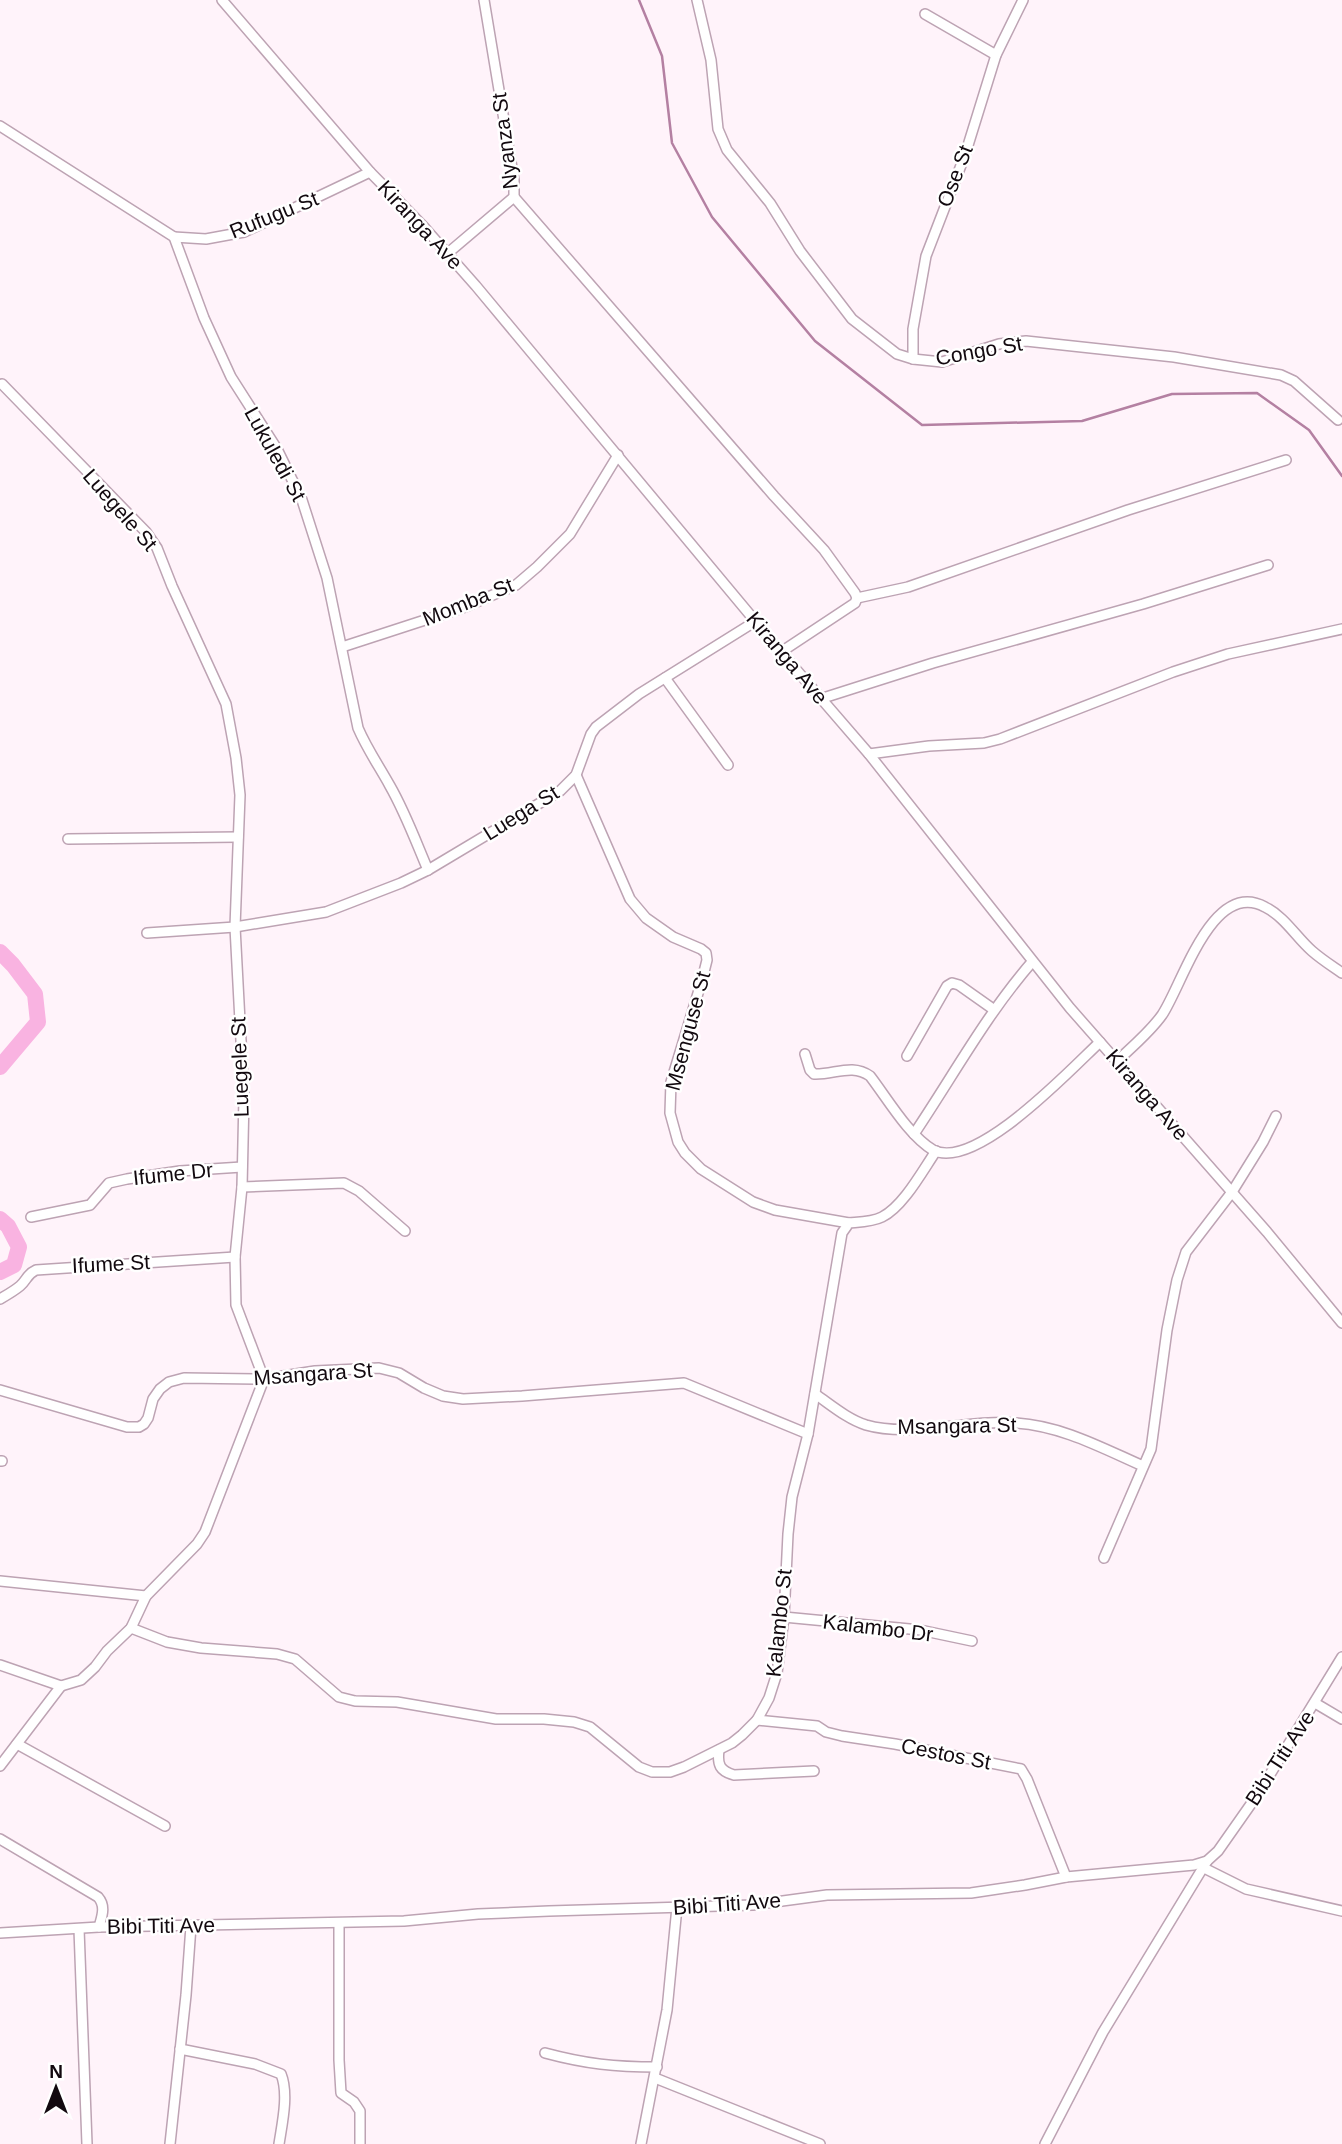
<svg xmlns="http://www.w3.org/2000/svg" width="1342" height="2144" viewBox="0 0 1342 2144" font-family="Helvetica,sans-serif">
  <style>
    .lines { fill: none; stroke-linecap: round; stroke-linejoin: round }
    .stream { stroke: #b480a2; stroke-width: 2.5 }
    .river { stroke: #f9b3e1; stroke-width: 16 }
    .minor-casing { stroke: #bda3b3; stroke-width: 12 }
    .minor { stroke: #fff; stroke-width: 9 }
    .labels { text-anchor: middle; stroke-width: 5; stroke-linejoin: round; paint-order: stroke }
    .street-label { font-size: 21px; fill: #12090f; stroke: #fff }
  </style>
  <rect width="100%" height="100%" fill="#fff3fa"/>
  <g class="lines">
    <path class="stream" d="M639,0l23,56 10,87 40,74 103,124 107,84 160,-4 90,-27 85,-1 52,37 33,46"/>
    <g class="river">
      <path d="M0,952l13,13 22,29 3,28 -38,45"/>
      <path d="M0,1219l8,7 11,21 -5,18 -14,7"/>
    </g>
    <g class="minor-casing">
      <g id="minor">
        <path d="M222,0l148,172 53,54 53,60 305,366 88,102 201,254 197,224 75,91"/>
        <path d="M697,0l14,60 7,69 9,21 43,53 30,48 52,68 45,35 16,5 29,3 57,-18 27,-3 148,16 107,18 13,6 44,39"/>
        <path d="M925,14l71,41"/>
        <path d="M0,126l174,111 30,81 27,59 46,72 25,51 25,78 31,150c9,21 21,38 32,58 15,26 26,56 38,84"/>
        <path d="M514,197l260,299 50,54 31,43 2,5 -2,5 -74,49"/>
        <path d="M174,237l32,2 38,-7 126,-60"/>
        <path d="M448,253l66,-56v-17l-30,-180"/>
        <path d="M913,359v-30l13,-73 39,-101 31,-100 27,-55"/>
        <path d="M857,598l51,-11 220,-77 158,-50"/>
        <path d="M342,647l123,-40 51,-22 21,-18 33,-33 48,-79"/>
        <path d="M665,678l63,87"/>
        <path d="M820,699l113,-36 210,-59 125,-39"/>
        <path d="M869,754l60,-8 55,-3 16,-4 173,-67 55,-18 114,-25"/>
        <path d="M576,775l54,124 16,19 27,19 28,12 5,4 1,7 -5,20 -31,102 -1,31 8,29 7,11 16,16 52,33 22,8 74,13"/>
        <path d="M68,839l170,-2"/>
        <path d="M147,933l88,-6 91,-15 75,-29 27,-13 132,-79 16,-16 15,-41 5,-7 43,-33 117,-73"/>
        <path d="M805,1054l5,16 4,4c20,1 38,-11 56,2 17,22 39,60 63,74 42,22 138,-81 167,-108"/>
        <path d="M907,1056l40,-70 5,-3 7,2 34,24"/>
        <path d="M1117,1061c15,-14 33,-29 45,-46 20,-29 50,-137 103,-108 20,10 31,30 47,44 9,8 20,15 30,22"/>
        <path d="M914,1134c39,-58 72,-119 118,-172"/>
        <path d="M242,1187l102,-4 15,8 46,40"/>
        <path d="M31,1217l59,-12 19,-22 18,-4 53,-8 62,-4"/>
        <path d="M0,1299c7,-4 14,-8 20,-13 7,-6 7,-12 16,-16l199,-13"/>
        <path d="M0,1390l127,37h12l5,-3 4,-6 5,-19 7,-10 9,-7 15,-4 80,1 51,-8 64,-3 20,5 25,15 19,8 20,3 59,-3 162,-13 124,51"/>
        <path d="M815,1394c15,10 32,25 51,31 45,13 104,-6 150,-2 46,3 86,25 127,43"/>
        <path d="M0,1461h2"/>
        <path d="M1104,1558l47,-109 16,-119 10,-50 9,-28 46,-60 31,-50 13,-26"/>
        <path d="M0,1581l146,15"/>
        <path d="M784,1617l136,13 52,11"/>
        <path d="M131,1628l36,14 34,6 76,6 18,5 44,38 16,4 42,1 99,17h48l30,3 16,5 49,40 13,5h18l14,-5 48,-24 10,-8 15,-15 12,-22 8,-25 7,-56 4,-83 4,-37 16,-63 34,-201 7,-10c11,-1 23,-1 33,-6 21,-10 41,-47 54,-66"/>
        <path d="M0,1665l61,21 20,-6 14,-13 12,-16 24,-23 15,-32 51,-52 8,-12 59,-153 -28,-74 -1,-48 7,-70 2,-90 -9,-170 5,-132 -4,-37 -10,-54 -54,-118 -15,-38 -11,-16 -144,-148"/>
        <path d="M1315,1703l27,16"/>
        <path d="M757,1720l60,6 9,6 16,4 53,8 126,25 6,10 39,98"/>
        <path d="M17,1744l148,82"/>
        <path d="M719,1750c-2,15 1,21 15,25l80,-4"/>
        <path d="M0,1766l61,-80"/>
        <path d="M0,1839l98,58c8,9 4,19 1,30"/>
        <path d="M1204,1868l42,21 96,22"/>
        <path d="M339,1923v137l2,33 13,9 6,9v33"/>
        <path d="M79,1929l8,215"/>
        <path d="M0,1933l99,-6 305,-6 74,-7 71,-3 204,-6 74,-10 144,-2 54,-8 41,-8 128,-12 13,-4 11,-10 40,-57 84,-137"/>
        <path d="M180,2049l75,15 26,10c8,20 1,50 -2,70"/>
        <path d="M545,2053c41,11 70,14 112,14"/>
        <path d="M655,2078l165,66"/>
        <path d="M170,2144l16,-149 5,-69"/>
        <path d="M641,2144l26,-134 10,-103"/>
        <path d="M1045,2144l58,-112 104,-171"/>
      </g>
    </g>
    <use href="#minor" class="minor"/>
  </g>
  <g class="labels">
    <g class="street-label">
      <text transform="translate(505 141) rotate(-97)" y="7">Nyanza St</text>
      <text transform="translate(955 176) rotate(-69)" y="7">Ose St</text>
      <text transform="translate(274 215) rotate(-22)" y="7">Rufugu St</text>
      <text transform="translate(420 225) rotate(47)" y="7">Kiranga Ave</text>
      <text transform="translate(979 351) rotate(-10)" y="7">Congo St</text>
      <text transform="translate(275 454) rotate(61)" y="7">Lukuledi St</text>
      <text transform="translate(120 510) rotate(49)" y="7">Luegele St</text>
      <text transform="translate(468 602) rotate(-22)" y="7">Momba St</text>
      <text transform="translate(787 658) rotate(50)" y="7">Kiranga Ave</text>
      <text transform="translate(521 813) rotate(-32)" y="7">Luega St</text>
      <text transform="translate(688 1031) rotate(-75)" y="7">Msenguse St</text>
      <text transform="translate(240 1067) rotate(-92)" y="7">Luegele St</text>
      <text transform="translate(1147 1095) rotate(49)" y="7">Kiranga Ave</text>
      <text transform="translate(173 1174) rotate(-6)" y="7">Ifume Dr</text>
      <text transform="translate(111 1264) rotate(-3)" y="7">Ifume St</text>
      <text transform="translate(313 1374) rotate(-4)" y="7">Msangara St</text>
      <text transform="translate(957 1426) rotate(-1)" y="7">Msangara St</text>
      <text transform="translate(779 1623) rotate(-84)" y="7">Kalambo St</text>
      <text transform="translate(878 1628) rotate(7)" y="7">Kalambo Dr</text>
      <text transform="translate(946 1754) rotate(11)" y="7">Cestos St</text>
      <text transform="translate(1280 1758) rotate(-57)" y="7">Bibi Titi Ave</text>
      <text transform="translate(727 1904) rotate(-4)" y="7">Bibi Titi Ave</text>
      <text transform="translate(161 1926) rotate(-1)" y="7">Bibi Titi Ave</text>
    </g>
  </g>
  <g transform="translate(56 2088)" stroke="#ffffff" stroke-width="5" paint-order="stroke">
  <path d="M0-5L12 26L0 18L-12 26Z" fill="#12090f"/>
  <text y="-10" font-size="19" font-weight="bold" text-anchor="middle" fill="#12090f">N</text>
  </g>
</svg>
